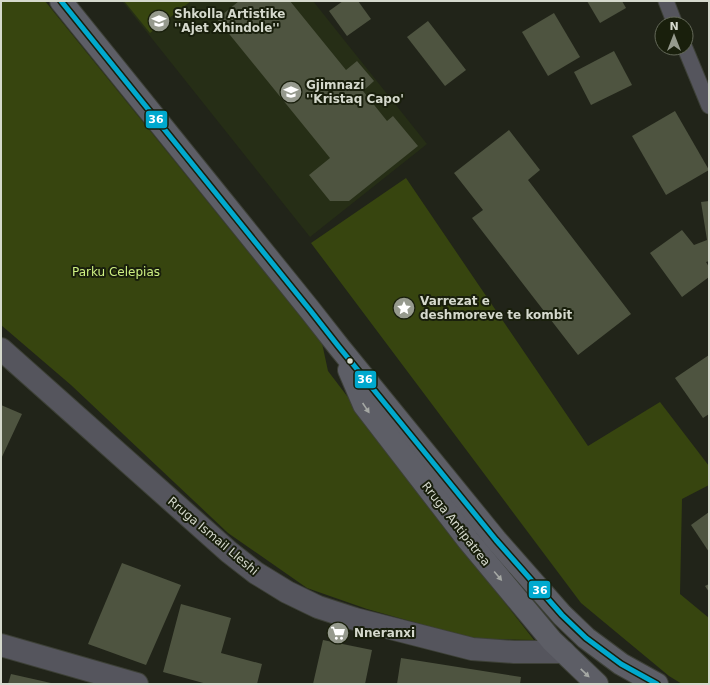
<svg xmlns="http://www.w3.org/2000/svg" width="710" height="685" viewBox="0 0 710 685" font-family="'DejaVu Sans',sans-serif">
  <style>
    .built { fill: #262e16 }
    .green { fill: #37450f }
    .building { fill: #4e5440 }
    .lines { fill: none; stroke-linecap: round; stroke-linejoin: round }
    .service-casing { stroke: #3d4037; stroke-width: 17 }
    .minor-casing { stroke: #3d4037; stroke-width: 24 }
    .primary-casing { stroke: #3d4037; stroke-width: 24 }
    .service { stroke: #55555d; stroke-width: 15 }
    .minor { stroke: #55555d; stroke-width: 22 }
    .primary { stroke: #5d5e66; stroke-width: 22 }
    .bus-1-casing { stroke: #191f0c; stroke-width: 8 }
    .bus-1 { stroke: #00a9ce; stroke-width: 5 }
    .oneway { fill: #a5a8a4 }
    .bus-dot { fill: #d5d9cd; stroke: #191f0c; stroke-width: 1.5 }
    .labels { text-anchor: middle; stroke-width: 4; stroke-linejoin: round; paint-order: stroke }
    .poi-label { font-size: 12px; font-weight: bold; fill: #d5d9cd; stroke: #191f0c; text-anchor: start }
    .park-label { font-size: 12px; fill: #cef083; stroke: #191f0c }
    .street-label { font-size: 12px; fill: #d5d9cd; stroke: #191f0c }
    .line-badge { stroke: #191f0c; stroke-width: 1.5 }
    .badge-label { font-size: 11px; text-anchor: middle; font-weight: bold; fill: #fff }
  </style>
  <rect width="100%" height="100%" fill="#212419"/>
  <path class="built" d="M122,1h191l114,143 -117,93z"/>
  <g class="green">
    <path d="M1,1h44l277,342 6,28 149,196 57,73 -60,-1 -107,-30 -60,-21 -79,-55 -157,-148 -70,-60z"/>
    <path d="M124,1h67l-41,32z"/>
    <path d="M406,178l182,268 72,-44 49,64v19l-27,14 -2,95 29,24v66h-27l-13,-8 -88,-73 -270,-360z"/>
  </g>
  <g class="building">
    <path d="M239,1h51l56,69 11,-9 17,20 -11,10 24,30 6,-5 25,30 -69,55h-19l-21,-26 21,-17 -113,-139z"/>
    <path d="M343,1h15l13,18 -24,17 -18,-25z"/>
    <path d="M587,1h35l4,7 -26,15z"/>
    <path d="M554,13l26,44 -32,19 -26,-44z"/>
    <path d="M428,21l38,49 -21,16 -38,-49z"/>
    <path d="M614,51l18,34 -41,20 -17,-33z"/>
    <path d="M675,111l34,59 -43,25 -34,-59z"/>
    <path d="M509,130l31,40 -12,10 103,134 -53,41 -106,-137 11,-8 -29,-37z"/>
    <path d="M709,201v60l-3,1 3,5v10l-27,20 -32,-44 32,-23 12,15 13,-5 -6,-38z"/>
    <path d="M709,355v59l-6,4 -28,-40z"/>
    <path d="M1,405l21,9 -21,45z"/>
    <path d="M709,512v40l-18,-27z"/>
    <path d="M122,563l59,22 -35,80 -58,-21z"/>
    <path d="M709,584v8l-4,-6z"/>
    <path d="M181,604l50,14 -10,35 41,11 -5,20h-50l-44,-12z"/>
    <path d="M323,640l49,10 -7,34h-52z"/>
    <path d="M401,658l120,19 -1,7h-123z"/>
    <path d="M11,674l40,9v1h-43z"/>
  </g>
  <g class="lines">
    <g class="service-casing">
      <g id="service">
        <path d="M666,1l9,23"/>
        <path d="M685,48l24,58"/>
      </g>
    </g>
    <g class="minor-casing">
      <g id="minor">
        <path d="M1,349l228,203 27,21 31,19 31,15 37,12 117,30 42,3h50"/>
        <path d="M1,645l136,39"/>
      </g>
    </g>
    <g class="primary-casing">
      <g id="primary">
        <path d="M61,1l249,309 29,37 157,193 66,75 24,23 35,26 36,20"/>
        <path d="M349,370l15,35 104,135 84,101 45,43"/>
      </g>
    </g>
    <use href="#service" class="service"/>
    <use href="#minor" class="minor"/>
    <use href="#primary" class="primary"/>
    <g class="bus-1-casing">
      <path id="bus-1" d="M61,1l249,309 29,37 157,193 66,75 24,23 35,26 36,20"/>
    </g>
    <use href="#bus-1" class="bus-1"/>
  </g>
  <defs><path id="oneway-solid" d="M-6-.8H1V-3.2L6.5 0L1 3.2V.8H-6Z"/></defs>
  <g class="oneway">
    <use href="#oneway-solid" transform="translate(366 408) rotate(56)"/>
    <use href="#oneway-solid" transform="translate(498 576) rotate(50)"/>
    <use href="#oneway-solid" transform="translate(585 673) rotate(44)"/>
  </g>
  <defs>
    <g id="school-disc" transform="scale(1.15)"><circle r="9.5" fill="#969a8e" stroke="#191f0c"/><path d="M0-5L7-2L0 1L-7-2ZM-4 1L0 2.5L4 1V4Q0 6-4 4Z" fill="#fff"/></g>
    <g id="sight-disc" transform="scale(1.15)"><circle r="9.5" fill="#969a8e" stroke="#191f0c"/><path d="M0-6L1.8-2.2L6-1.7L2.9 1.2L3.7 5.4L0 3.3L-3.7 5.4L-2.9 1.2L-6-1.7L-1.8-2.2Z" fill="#fff"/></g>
    <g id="supermarket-disc" transform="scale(1.15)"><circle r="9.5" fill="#969a8e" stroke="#191f0c"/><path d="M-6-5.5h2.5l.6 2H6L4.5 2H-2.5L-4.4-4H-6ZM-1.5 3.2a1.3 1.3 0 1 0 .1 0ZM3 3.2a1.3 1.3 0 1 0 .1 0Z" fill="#fff"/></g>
  </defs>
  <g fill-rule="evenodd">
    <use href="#school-disc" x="159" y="21"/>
    <use href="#school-disc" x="291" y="92"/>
    <use href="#sight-disc" x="404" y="308"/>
    <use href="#supermarket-disc" x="338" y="633"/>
  </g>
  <circle class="bus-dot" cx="350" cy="361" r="3.5"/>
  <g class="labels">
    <g class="poi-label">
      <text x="174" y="18">Shkolla Artistike<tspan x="174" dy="14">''Ajet Xhindole''</tspan></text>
      <text x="306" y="89">Gjimnazi<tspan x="306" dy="14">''Kristaq Capo'</tspan></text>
      <text x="420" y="305">Varrezat e<tspan x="420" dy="14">deshmoreve te kombit</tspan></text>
      <text x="354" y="637">Nneranxi</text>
    </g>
    <g class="park-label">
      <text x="116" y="276">Parku Celepias</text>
    </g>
    <g class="street-label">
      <text transform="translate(456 524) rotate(52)" y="4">Rruga Antipatrea</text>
      <text transform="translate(213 536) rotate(40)" y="4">Rruga Ismail Lleshi</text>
    </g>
  </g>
  <g class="line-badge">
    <rect x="145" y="110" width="23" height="19" rx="4" fill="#00a9ce"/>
    <rect x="354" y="370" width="23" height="19" rx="4" fill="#00a9ce"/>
    <rect x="528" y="580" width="23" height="19" rx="4" fill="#00a9ce"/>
  </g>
  <g class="badge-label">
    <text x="156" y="123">36</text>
    <text x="365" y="383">36</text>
    <text x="540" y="594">36</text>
  </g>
  <rect width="710" height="685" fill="none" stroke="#d5d9cd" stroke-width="4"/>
  <g transform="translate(674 36)"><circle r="19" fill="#191f0c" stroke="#646959"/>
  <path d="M0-3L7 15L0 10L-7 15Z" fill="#969a8e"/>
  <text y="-6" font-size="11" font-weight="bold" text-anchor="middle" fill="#d5d9cd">N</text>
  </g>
</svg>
